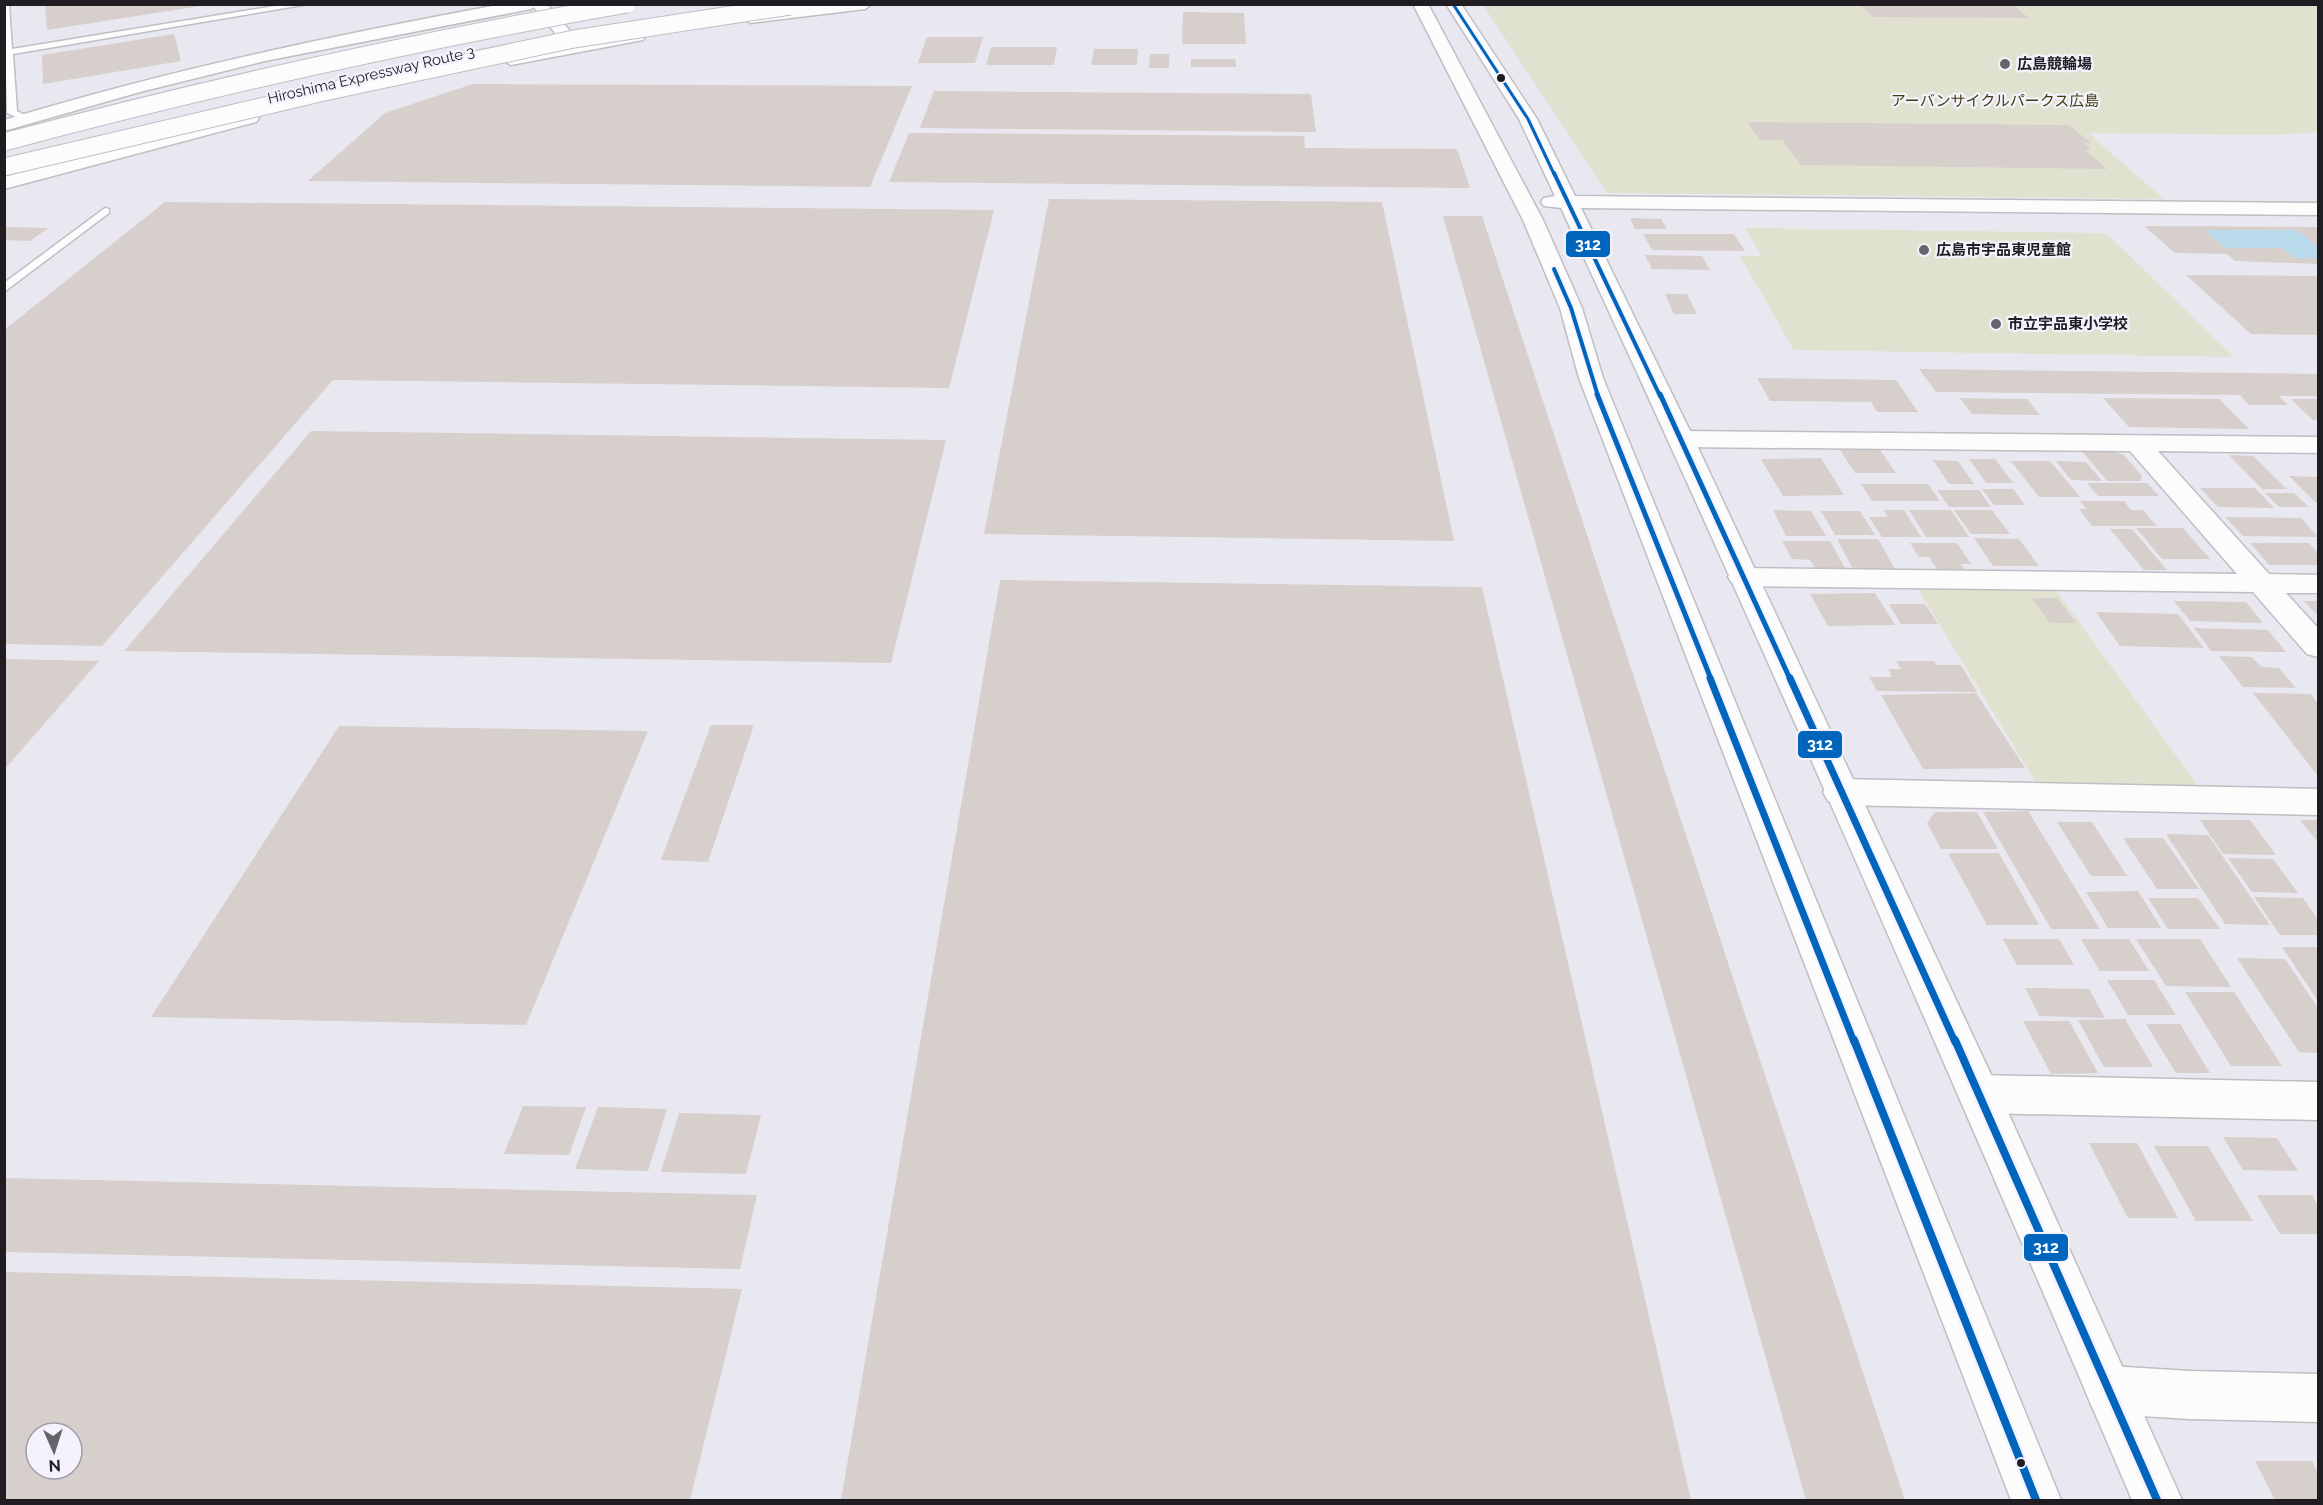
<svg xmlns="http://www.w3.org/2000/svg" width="2323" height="1505" viewBox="0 0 2323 1505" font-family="Raleway,'Noto Sans JP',sans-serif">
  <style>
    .green { fill: #e0e2cf }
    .water { fill: #badbeb }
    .building { fill: #d6cfcc; fill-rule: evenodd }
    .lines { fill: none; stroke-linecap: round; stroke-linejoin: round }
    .service-casing { stroke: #bfbec3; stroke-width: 3 }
    .minor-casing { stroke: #bfbec3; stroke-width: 3 }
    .tertiary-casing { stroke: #bfbec3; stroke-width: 3 }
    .trunk-casing { stroke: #bfbec3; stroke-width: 3 }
    .motorway-casing { stroke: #bfbec3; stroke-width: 3 }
    .service { fill: #fcfcfd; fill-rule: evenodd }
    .minor { fill: #fcfcfd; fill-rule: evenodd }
    .tertiary { fill: #fcfcfd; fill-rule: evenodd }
    .trunk { fill: #fcfcfd; fill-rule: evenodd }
    .motorway { fill: #fcfcfd; fill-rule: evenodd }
    .motorway-bridge-casing { stroke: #bfbec3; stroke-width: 19; stroke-linecap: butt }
    .motorway-bridge { stroke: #fcfcfd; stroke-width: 17 }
    .bus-1-far4-casing { stroke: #f5f2fe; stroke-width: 5 }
    .bus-1-far3-casing { stroke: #f5f2fe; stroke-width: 7 }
    .bus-1-far2-casing { stroke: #f5f2fe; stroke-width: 9 }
    .bus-1-far1-casing { stroke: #f5f2fe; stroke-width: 11 }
    .bus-1-casing { stroke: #f5f2fe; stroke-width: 13 }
    .bus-1-far4 { stroke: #0065bd; stroke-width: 3 }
    .bus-1-far3 { stroke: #0065bd; stroke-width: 4 }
    .bus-1-far2 { stroke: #0065bd; stroke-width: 5 }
    .bus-1-far1 { stroke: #0065bd; stroke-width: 7 }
    .bus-1 { stroke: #0065bd; stroke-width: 8 }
    .poi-dot { fill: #66646a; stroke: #f5f2fe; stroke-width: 2 }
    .bus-dot { fill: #1f1d22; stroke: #f5f2fe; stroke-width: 2 }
    .labels { text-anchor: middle; stroke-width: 4.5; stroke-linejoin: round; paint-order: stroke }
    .far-poi-label { font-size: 15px; font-weight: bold; fill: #1f1d22; stroke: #f5f2fe; text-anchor: start }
    .far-street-label { font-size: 15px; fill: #1f1d22; stroke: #f5f2fe }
    .far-park-label { font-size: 15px; fill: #3d3f0e; stroke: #f5f2fe }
    .line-badge { stroke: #f5f2fe; stroke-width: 2 }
    .badge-label { font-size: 16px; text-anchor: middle; font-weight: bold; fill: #fff }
  </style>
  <rect width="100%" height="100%" fill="#e9e8f0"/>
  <g class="green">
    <path d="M1483,5h835v127l-45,3 -185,-2 76,66 -557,-6z"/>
    <path d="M1745,228l361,5 128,124 -440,-7 -54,-94h22z"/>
    <path d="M1918,589h137l143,197 -161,-2z"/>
  </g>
  <path class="water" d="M2204,230h93l21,17v11h-24l-12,-10h-56z"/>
  <g class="building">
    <path d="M45,4h155v2l-153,24z"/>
    <path d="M1860,5h153l16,13 -156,-1z"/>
    <path d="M1183,12l61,1 2,31h-64z"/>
    <path d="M174,34l7,27 -138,23 -1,-29z"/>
    <path d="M927,37h56l-8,26h-57z"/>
    <path d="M991,47h66l-3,18h-68z"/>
    <path d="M1094,49h44l-1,16h-46z"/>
    <path d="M1150,54h19v14h-20z"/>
    <path d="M1191,59h44l1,8h-45z"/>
    <path d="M473,84l439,2 -42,101 -562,-6 77,-68z"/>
    <path d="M934,91l377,3 5,38 -396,-4z"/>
    <path d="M1747,122l322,3 22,18h-7l7,7h-6l22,19 -306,-4 -19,-25h-22z"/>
    <path d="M909,133l395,3 1,12 152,1 13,39 -581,-6z"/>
    <path d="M1049,199l333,3 72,339 -470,-7z"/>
    <path d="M165,202l829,8 -45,178 -616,-8 -231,266 -98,-2v-314z"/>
    <path d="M1443,216h39l423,1284h-99z"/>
    <path d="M1630,218l31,1 6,10h-32z"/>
    <path d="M2144,226l172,1 2,2v18l-21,-17h-93l22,18h56l12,10h24v6l-83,-3 -8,-7 -52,-1z"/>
    <path d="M4,227l44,1 -18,13 -26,-1z"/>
    <path d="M1643,234h91l11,17 -93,-1z"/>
    <path d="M1645,255l57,1 8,14 -58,-1z"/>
    <path d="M2186,275l132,1v59l-67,-1z"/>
    <path d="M1665,294h22l10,20h-23z"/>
    <path d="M1919,369l399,5v22h-39l9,9h-39l-9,-10 -304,-3z"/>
    <path d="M1757,378l139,2 22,32h-41l-6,-10 -101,-1z"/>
    <path d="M1960,398l67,1 13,16 -68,-1z"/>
    <path d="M2103,398l116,1 30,30 -120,-2z"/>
    <path d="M2291,399h27v21h-5z"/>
    <path d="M311,431l635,9 -55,223 -767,-12z"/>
    <path d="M1840,450h40l16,23h-41z"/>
    <path d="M2081,450h29l14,5 18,21 -2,5h-33z"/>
    <path d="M2229,455l24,1 34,33h-25z"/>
    <path d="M1821,458l23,37 -61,1 -22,-37z"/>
    <path d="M1969,459h26l18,24h-27z"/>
    <path d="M1933,460l25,1 16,23h-25z"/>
    <path d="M2011,461h39l30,36h-41z"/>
    <path d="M2056,461l30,1 16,19 -31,-1z"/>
    <path d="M2289,476l29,1v26h-2z"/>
    <path d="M2087,483h60l12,13h-61z"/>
    <path d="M1861,484h67l12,17h-68z"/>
    <path d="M2200,488h55l19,20 -56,-1z"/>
    <path d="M1982,489h31l12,16h-31z"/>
    <path d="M1937,490h42l12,17h-42z"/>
    <path d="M2265,493h29l15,14h-30z"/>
    <path d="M2080,501h44l7,9h12l14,16h-65l-13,-17h8z"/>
    <path d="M1773,510l38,1 15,25h-40z"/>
    <path d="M1883,510h21l17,27h-39l-13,-20h19z"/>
    <path d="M1909,510h42l18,27h-43z"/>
    <path d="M1954,510h38l18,24h-39z"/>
    <path d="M1821,511h39l15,24h-40z"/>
    <path d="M2225,517l76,1 17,19 -75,-1z"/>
    <path d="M2136,528h47l27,31h-48z"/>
    <path d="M2110,529h22l35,41h-23z"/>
    <path d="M1974,538l45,1 20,27h-46z"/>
    <path d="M1837,539h41l17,30h-42z"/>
    <path d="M1782,541h48l15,27h-30l-5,-8 -18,-1z"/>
    <path d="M1910,543h47l14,21h-10l3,5h-27l-8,-12h-10z"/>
    <path d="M2250,543h59l9,10v12h-49z"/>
    <path d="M1000,580l482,7 209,913h-850z"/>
    <path d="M1875,593l20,32 -67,1 -18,-32z"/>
    <path d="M2032,598h25l19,25h-26z"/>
    <path d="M2174,601l72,1 17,21 -73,-2z"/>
    <path d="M2304,601h14v15z"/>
    <path d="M1889,604h36l13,20h-37z"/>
    <path d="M2096,612l82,2 26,34 -84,-2z"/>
    <path d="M2194,628l74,2 18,22 -75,-1z"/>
    <path d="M2219,656l33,1 9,10 18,1 17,20 -53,-1z"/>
    <path d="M4,659l95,2 -95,109z"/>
    <path d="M1896,661h38l2,4h25l16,27 -100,-1 -8,-14h23l-4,-8h13z"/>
    <path d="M1976,693l49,75 -102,1 -42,-74z"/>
    <path d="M2253,693l58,1 7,10v72z"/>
    <path d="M711,725h43l-46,137 -47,-2z"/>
    <path d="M339,726l309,5 -122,294 -375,-8z"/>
    <path d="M2028,811l72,118h-49l-68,-117z"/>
    <path d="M1935,812h42l21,37h-57l-14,-26z"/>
    <path d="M2200,820h50l26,35 -53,-1z"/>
    <path d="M2300,820h18v22z"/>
    <path d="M2057,822h35l35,54h-36z"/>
    <path d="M2166,834l42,1 62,90 -45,-1z"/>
    <path d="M2123,838h40l36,51h-42z"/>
    <path d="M1948,853h51l40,72h-52z"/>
    <path d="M2228,858l45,1 25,34 -46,-1z"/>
    <path d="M2138,891l23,37h-53l-22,-36z"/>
    <path d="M2254,897l49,1 15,22v15h-38z"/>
    <path d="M2148,898h50l22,31h-52z"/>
    <path d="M2003,939h56l15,26h-57z"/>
    <path d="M2081,939h48l20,32h-49z"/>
    <path d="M2136,939h64l31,48 -65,-1z"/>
    <path d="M2282,947h34l2,4v50z"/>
    <path d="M2237,958l48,1 33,49v45l-19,-1z"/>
    <path d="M2107,980h47l22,35h-48z"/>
    <path d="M2025,988l64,1 16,29 -66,-2z"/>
    <path d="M2185,992h49l48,74h-51z"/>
    <path d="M2125,1019l28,48h-49l-26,-47z"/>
    <path d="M2023,1021h46l29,52 -47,1z"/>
    <path d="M2146,1024h34l30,49h-34z"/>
    <path d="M523,1106l63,1 -17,48 -65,-1z"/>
    <path d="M598,1107l69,2 -19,62 -73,-2z"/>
    <path d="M679,1113l82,2 -15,59 -85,-2z"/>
    <path d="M2223,1137l54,1 21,33 -55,-1z"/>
    <path d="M2089,1143h48l41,75h-50z"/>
    <path d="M2154,1146h54l45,75h-57z"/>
    <path d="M4,1178l753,17 -17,74 -736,-17z"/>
    <path d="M2257,1195h55l6,11v28h-38z"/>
    <path d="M4,1272l738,17 -52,211h-686zM36,1433h36v36h-36z"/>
    <path d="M2255,1461h57l6,12v27h-43z"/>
  </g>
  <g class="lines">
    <g class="service-casing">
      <g id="service">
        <path d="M4,4h5l3,45 275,-45h22l-296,50 4,57 15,8 -5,3 -20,-9z"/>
        <path d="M105,208l4,1v4l-105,79v-9z"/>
      </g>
    </g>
    <g class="minor-casing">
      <g id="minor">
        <path d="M531,4h16l35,41 2,3 -2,3h-12z"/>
        <path d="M1681,431l637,6v16l-160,-2 111,123 49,1v18h-32l32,35v29l-11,-3 -54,-62 -511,-6 -10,-3 -4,-6 4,-6 10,-3 495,6 -107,-123 -449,-4 -9,-3 -4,-5 4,-5z"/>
        <path d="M1840,779l478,10v26l-478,-10 -12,-4 -5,-9 5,-9z"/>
        <path d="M1979,1075l339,7v38l-339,-7 -15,-6 -6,-13 6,-13z"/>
        <path d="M2109,1366l81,5 128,3v48l-128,-3 -81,-5 -17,-7 -7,-17 7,-17z"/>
      </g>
    </g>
    <g class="tertiary-casing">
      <g id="tertiary">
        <path d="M503,4h35l-7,5 -266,52 -125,31 -136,39v-11c164,-50 331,-85 499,-116z"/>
        <path d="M1413,4h15l115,216 39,88 21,70 458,1122h-50l-432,-1122 -19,-70 -37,-88z"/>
        <path d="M1446,4h15l76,115 38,77 743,7v12l-737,-7 113,231 300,642 188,419h-50c-185,-433 -372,-865 -571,-1292l-17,-2 -3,-4 3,-4 11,-2 -36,-77z"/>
      </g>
    </g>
    <g class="trunk-casing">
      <g id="trunk">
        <path d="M824,4h48l-7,5 -115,14 -8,-5 8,-5z"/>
        <path d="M637,32l6,2 2,3 -2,3 -132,25 -8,-5 8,-5z"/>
        <path d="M250,113l6,1 3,4 -3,4 -252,67v-12z"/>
      </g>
    </g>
    <g class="motorway-casing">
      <path id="motorway" d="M783,4h29l-2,3 -25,2z"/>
    </g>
    <use href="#service" class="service"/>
    <use href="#minor" class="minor"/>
    <use href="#tertiary" class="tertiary"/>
    <use href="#trunk" class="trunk"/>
    <use href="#motorway" class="motorway"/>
    <g class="motorway-bridge-casing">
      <g id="motorway-bridge">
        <path d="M4,142c206,-55 413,-101 623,-138"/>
        <path d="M4,167l320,-75 250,-53 216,-33"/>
      </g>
    </g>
    <use href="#motorway-bridge" class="motorway-bridge"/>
    <g class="bus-1-far4-casing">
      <path id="bus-1-far4" d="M1453,4l75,115 26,55"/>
    </g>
    <g class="bus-1-far3-casing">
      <g id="bus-1-far3">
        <path d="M1554,173l106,223"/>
        <path d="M1554,269l17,39 27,88"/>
      </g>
    </g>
    <g class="bus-1-far2-casing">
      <g id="bus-1-far2">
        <path d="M1597,394l114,285"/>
        <path d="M1660,394l130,285"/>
      </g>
    </g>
    <g class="bus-1-far1-casing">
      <g id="bus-1-far1">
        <path d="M1710,678l144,364"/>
        <path d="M1790,678l165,364"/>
      </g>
    </g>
    <g class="bus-1-casing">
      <g id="bus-1">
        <path d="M1854,1040l182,460"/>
        <path d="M1955,1040l202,460"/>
      </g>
    </g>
    <use href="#bus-1-far4" class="bus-1-far4"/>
    <use href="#bus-1-far3" class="bus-1-far3"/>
    <use href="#bus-1-far2" class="bus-1-far2"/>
    <use href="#bus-1-far1" class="bus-1-far1"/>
    <use href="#bus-1" class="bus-1"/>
  </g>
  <g class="poi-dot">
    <circle cx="2005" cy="64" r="6"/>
    <circle cx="1924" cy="250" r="6"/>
    <circle cx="1996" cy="324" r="6"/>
  </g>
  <g class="bus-dot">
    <circle cx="1501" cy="78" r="5"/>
    <circle cx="2021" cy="1463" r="5"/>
  </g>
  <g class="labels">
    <g class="far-poi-label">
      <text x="2017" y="69">広島競輪場</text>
      <text x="1936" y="255">広島市宇品東児童館</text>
      <text x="2008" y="329">市立宇品東小学校</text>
    </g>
    <g class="far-street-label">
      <text transform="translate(371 75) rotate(-13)" y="5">Hiroshima Expressway Route 3</text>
    </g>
    <g class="far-park-label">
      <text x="1995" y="106">アーバンサイクルパークス広島</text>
    </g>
  </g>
  <g class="line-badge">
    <rect x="1565" y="230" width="46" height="28" rx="6" fill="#0065bd"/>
    <rect x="1797" y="730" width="46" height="29" rx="6" fill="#0065bd"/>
    <rect x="2023" y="1233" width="46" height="29" rx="6" fill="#0065bd"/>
  </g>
  <g class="badge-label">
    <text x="1588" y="250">312</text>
    <text x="1820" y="750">312</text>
    <text x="2046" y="1253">312</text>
  </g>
  <rect width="2323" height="1505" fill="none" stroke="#1f1d22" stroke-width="12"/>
  <g transform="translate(54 1451) rotate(177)"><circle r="28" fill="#f5f2fe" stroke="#9f9da6" stroke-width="1.5"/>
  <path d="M0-4.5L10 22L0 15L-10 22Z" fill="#66646a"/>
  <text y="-9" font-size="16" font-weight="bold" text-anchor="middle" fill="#1f1d22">N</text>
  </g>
</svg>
